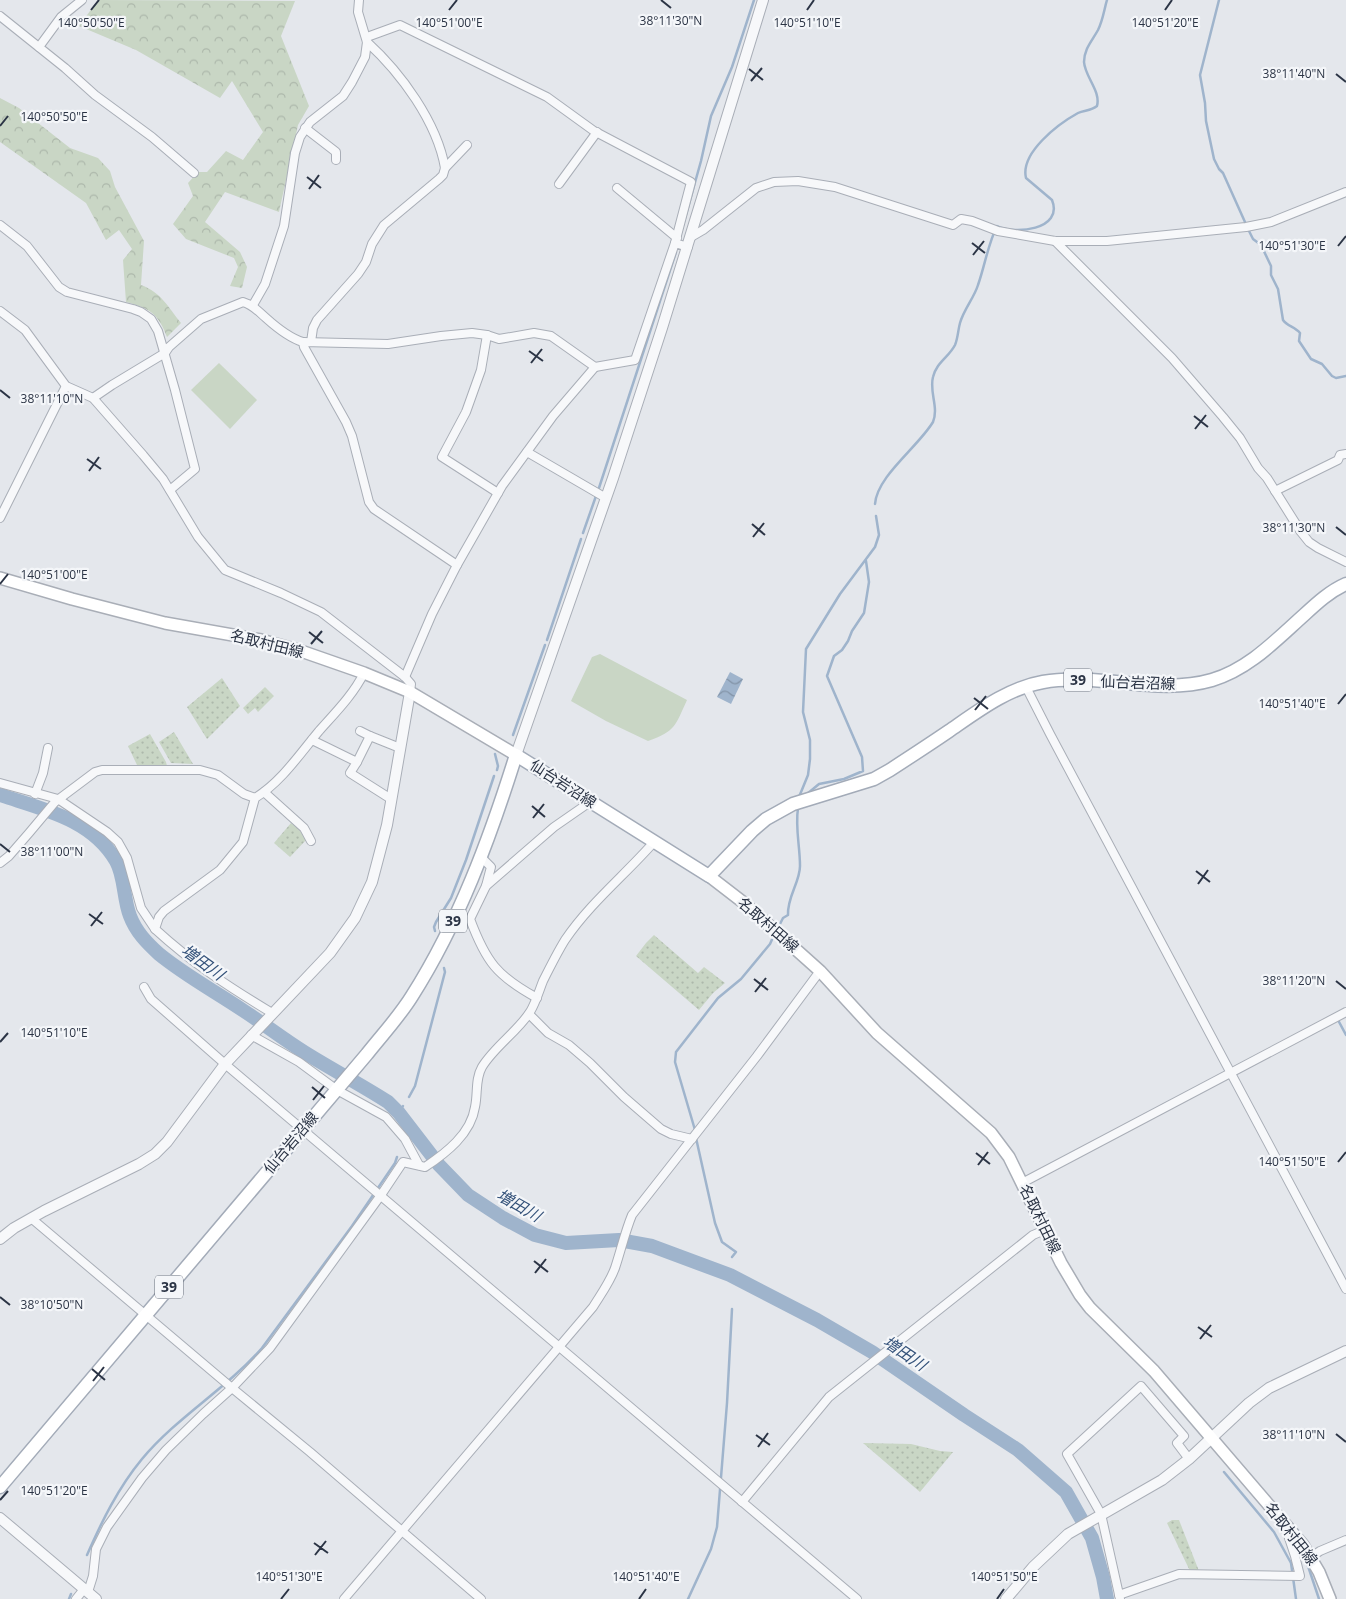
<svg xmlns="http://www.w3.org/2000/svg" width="1346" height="1599" viewBox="0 0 1346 1599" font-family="'Open Sans','Noto Sans JP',sans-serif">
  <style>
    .grass { fill: url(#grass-dots) }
    .forest { fill: url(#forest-crowns) }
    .garden { fill: #c9d6c5 }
    .water { fill: url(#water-waves) }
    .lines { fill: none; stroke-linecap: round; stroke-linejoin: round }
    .stream { stroke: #9fb4cc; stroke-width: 2.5 }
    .river { stroke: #9fb4cc; stroke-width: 14 }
    .minor-casing { stroke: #a9aeb7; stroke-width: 10 }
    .tertiary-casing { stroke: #a9aeb7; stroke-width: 12 }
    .secondary-casing { stroke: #a9aeb7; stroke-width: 14 }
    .primary-casing { stroke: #a3abb8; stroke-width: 15 }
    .minor { stroke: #f7f8fa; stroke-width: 8 }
    .tertiary { stroke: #f7f8fa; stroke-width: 10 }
    .secondary { stroke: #fff; stroke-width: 11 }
    .primary { stroke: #fff; stroke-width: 12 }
    .ticks { fill: none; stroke: #2b3445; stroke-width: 2 }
    .labels { text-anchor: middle; stroke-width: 4.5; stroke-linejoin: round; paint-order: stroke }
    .shield { fill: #f4f6f9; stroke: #676e7b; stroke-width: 1 }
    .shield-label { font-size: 14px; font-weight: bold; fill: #2b3445 }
    .street-label { font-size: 15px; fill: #2b3445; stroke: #f4f6f9 }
    .water-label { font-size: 16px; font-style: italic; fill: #34527a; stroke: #f4f6f9 }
    .ticks-label { font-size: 12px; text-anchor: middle; fill: #2b3445; stroke: #f4f6f9; stroke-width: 4.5; stroke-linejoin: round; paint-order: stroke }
  </style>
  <defs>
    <pattern id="grass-dots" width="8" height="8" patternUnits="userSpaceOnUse" patternTransform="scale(1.25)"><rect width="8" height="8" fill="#c9d6c5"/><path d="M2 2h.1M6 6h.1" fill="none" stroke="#adb8ab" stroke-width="1.8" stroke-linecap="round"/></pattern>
    <pattern id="forest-crowns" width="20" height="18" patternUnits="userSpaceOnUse" patternTransform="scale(1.25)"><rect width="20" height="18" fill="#c9d6c5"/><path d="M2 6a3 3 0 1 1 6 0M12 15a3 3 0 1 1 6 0" fill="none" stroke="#adb8ab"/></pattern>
    <pattern id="water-waves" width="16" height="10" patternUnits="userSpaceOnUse" patternTransform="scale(1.25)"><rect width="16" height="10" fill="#9fb4cc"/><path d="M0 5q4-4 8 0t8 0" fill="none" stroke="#8293a7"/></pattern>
  </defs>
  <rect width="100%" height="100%" fill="#e4e7ec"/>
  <g class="grass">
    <path d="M222,678l18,28 -33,33 -20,-32z"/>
    <path d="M265,687l9,9 -16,16 -3,-4 -7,6 -5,-6z"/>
    <path d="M174,732l19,32 -22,-1 -12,-21z"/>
    <path d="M150,734l16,28 1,4 -30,-1 -9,-19z"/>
    <path d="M291,823l8,6 7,11 -16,17 -16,-14z"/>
    <path d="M654,935l44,38 6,-6 21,16 -12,10 -14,17 -63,-54 10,-13z"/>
    <path d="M863,1443l48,1 29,7 13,1 -33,40z"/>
    <path d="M1172,1520h7l20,51h-9l-23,-48z"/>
  </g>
  <g class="forest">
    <path d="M98,0l197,1 -14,35 28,70 -11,19 -19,87 -54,-20 -20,30 35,30 7,15 -5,21 -12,-2 8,-19 -4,-9 -48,-19 -13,-15 20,-28 -5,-13 10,-11h9l19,-21 17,9 20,-28 -31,-51 -12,17 -84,-48 -57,-24z"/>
    <path d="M0,98l19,10 51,40 28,10 12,13 5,16 29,54 -3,44c21,8 26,21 40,38l-14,14c-9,-24 -18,-29 -41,-35l-3,-42 9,-11 -13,-19 -13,10 -20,-37 -86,-61z"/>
  </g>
  <g class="garden">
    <path d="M219,363l38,37 -27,29 -39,-39z"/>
    <path d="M600,654l87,46c-12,26 -11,31 -39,41l-42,-20 -35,-20 21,-44z"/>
  </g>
  <path class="water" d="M730,672l13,7 -12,25 -14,-7z"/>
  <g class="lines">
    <g class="stream">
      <path d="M1219,0l-19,75 5,28 1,18 8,38 5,10 4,4 26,58 4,8 8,6 10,21v9l7,14 5,31c4,6 12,7 17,13l-1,8 12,18 11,5 10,12 4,2 10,-2"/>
      <path d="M682,229l19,-68 10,-45 21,-49 22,-67"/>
      <path d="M598,491l78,-239"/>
      <path d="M875,504c2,-28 43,-57 58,-82 6,-15 -4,-30 0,-45 3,-14 16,-20 22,-32 3,-7 3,-15 5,-22 4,-14 14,-25 18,-38 7,-20 10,-41 19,-59 17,9 67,4 55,-26l-26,-22c-6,-25 32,-54 52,-65 6,-3 13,-2 19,-7 4,-15 -12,-29 -13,-44 0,-13 8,-21 14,-32 5,-10 6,-20 9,-30"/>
      <path d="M583,533l13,-37"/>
      <path d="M547,640l34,-101"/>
      <path d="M513,735l32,-90"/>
      <path d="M495,754l3,12 -1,4"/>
      <path d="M807,794l12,-10 25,-5 19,-8 -1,-14 -35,-81 7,-20 8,-6 6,-9 4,-10 12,-18 5,-31 -3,-21"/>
      <path d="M799,797l9,-22 2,-16v-19l-7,-28 3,-63 34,-55 35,-47 4,-12 -3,-19"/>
      <path d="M778,928l5,-10 5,-3c-1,-18 12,-33 12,-49 0,-20 -5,-38 -2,-58"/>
      <path d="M435,931l-1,-4 2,-5 15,-24 15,-38 28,-84"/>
      <path d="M1338,1020l8,15"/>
      <path d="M409,1097l6,-11 30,-114 -1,-4"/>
      <path d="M399,1113l4,-7"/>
      <path d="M695,1130l-20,-68 1,-10 42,-54 23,-19 29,-35 4,-9"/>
      <path d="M696,1138l19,85 7,19 14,10 -4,5"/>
      <path d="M1224,1472l50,60 17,31 5,36"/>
      <path d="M87,1555c15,-34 31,-67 55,-96 35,-42 84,-70 120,-111l90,-122 43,-63 2,-6"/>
      <path d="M1307,1563l12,36"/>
      <path d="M69,1599l2,-5"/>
      <path d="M688,1599l23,-50 6,-22 10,-124 5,-94"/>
    </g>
    <path class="river" d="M0,795c42,14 92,24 116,66 9,16 7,37 14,55 6,16 17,27 29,38 27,22 57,38 85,57 20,13 39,28 60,41 27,17 56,32 84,50l11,11 40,52 29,30 35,23 32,17 31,8 53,-3 33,6 78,29 87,45 55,32 92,63 54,35 48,42 26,46 11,39 4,22"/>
    <g class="minor-casing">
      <g id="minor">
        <path d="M0,16l65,52 30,27 57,42 42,36"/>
        <path d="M367,37l33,-12 147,72 47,34 97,51 -16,61"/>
        <path d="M39,47l22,-30 21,-17"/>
        <path d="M305,128l31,24v8"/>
        <path d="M445,168l22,-23"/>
        <path d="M559,184l38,-52"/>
        <path d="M617,188l60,50"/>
        <path d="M0,225l27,21 32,41 8,5 66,17 8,3 10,7 7,12 17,59 20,79 -25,21"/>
        <path d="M691,237l12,-7 53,-42 18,-6 24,-1 37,6 118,38 8,-6 11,2 26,10 57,10h52l139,-14 25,-5 75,-30"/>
        <path d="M1055,241l117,117 51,59 17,21 18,30 9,10 34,54 8,10 9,6 28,14"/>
        <path d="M253,305l12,-21 19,-58 11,-73 5,-16 10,-15 33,-26 9,-14 13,-25 2,-15 -9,-30 1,-12"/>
        <path d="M0,311l25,19 41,56 27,12 50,57 20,24 35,58 27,33 56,23 40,19 84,65 6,7 -1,8"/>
        <path d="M487,335l-6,35 -15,42 -24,45 56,36"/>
        <path d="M311,342l2,-14 4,-8 41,-46 8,-12 6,-18 12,-19 55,-46 4,-4 2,-7c-8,-46 -44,-95 -78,-126"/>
        <path d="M93,398l19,-13 53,-32 4,-6 32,-28 42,-17c10,3 15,9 23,16 10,9 23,20 37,24"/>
        <path d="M527,452l79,46"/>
        <path d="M1275,491l63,-31 2,-5 6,-1"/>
        <path d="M0,518l66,-132"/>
        <path d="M457,565l45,-79 51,-70 42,-49"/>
        <path d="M405,677l27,-63 25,-49 -83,-56 -5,-7 -17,-66 -6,-14 -42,-75 -1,-5 85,2 53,-8 31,-3 15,2 12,4 35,-6 17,3 44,31 40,-7 40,-117 13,4"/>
        <path d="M1026,687l24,47 296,555"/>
        <path d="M360,731l10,5"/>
        <path d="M312,740l45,22 13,-26 30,12"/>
        <path d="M357,762l-7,11 41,26"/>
        <path d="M0,783l58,16 49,33 11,10 9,16 14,50 14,21"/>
        <path d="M264,792l40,36 7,13"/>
        <path d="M35,794l8,-21 5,-25"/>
        <path d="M480,856l11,11 -5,19"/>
        <path d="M0,863l9,-7 20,-23 26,-31 40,-30 7,-2h98l18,5 26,19 11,4"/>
        <path d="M144,987l7,12 74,65 632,535"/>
        <path d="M537,998c-40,-22 -51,-36 -67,-79l16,-33 68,-59 36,-25"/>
        <path d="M272,1013c-43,-26 -80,-50 -117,-84l4,-12 5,-6 56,-41 23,-28 12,-44c26,-16 44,-43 64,-67 16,-18 34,-36 45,-58"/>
        <path d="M529,1014l19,19 21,12 21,18 34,34 37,32 10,5 21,5"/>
        <path d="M251,1035l48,27 38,28 49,27 19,22 14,26"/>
        <path d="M1022,1183l324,-171"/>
        <path d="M31,1218l201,170 78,64 171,147"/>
        <path d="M742,1502l87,-105 204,-162 12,-5"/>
        <path d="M1311,1557l9,-6 26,-11"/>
        <path d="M88,1592l5,-16 3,-27 11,-22 35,-49 24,-28 37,-36 29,-26 38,-40 111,-153 22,-33 22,5c21,-14 46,-33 50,-60 3,-14 0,-28 7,-40 12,-20 36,-36 48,-55 6,-10 9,-21 13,-31 7,-14 14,-28 22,-41 25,-37 60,-65 89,-98"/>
        <path d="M1119,1595l60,-21 121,2 -5,-20 -10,-30"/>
        <path d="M76,1599l8,-10"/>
        <path d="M344,1599l249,-292c8,-13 17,-25 22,-39 6,-18 10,-36 17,-53l125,-159 63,-85"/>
        <path d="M1120,1599l-19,-85 -34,-60 74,-68 43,50 -7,7 12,16"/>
      </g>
    </g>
    <g class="tertiary-casing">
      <g id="tertiary">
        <path d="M516,755l97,-277 49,-150 101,-328"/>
        <path d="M0,1239l14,-11 30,-17 95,-47 16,-10 12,-12 58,-78 105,-111 25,-35 17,-36 15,-57 23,-133"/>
        <path d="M0,1518l96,81"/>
        <path d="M1006,1599l27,-32 35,-33 94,-54 27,-21 60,-56 20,-15 77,-37"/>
      </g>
    </g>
    <g class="secondary-casing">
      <g id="secondary">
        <path d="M0,578l72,21 93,24 96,17 40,11 63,22 46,19 106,63"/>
        <path d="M709,876l35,27 76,68 57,62 114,100 18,24 52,106 19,32 10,13 64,63 149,174 16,27 11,27"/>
      </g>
    </g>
    <g class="primary-casing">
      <path id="primary" d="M0,1487l367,-433c15,-19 32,-37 45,-58 47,-74 78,-158 104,-241l193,121 43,-45 14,-12 27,-15 81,-25 16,-9c20,-13 40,-26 59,-39 29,-20 59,-43 94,-49 55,-10 114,14 169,-2 37,-11 64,-40 92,-65 13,-12 26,-24 42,-31"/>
    </g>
    <use href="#minor" class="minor"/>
    <use href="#tertiary" class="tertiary"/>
    <use href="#secondary" class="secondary"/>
    <use href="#primary" class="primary"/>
  </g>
  <path class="ticks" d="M661,0l10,8M91,10l8,-10M449,10l8,-10M807,10l7,-10M1165,10l7,-10M749,69l14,11M1336,74l10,8M751,81l11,-13M0,126l8,-10M307,177l14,11M309,189l10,-14M972,243l13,10M1338,246l8,-10M973,255l11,-14M529,351l14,10M531,363l11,-14M0,390l10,8M1194,416l14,11M1195,429l11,-14M87,459l14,10M89,471l10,-14M752,524l13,11M1336,527l10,8M753,537l11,-14M0,584l8,-10M309,632l14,11M311,644l11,-13M974,698l14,11M1338,704l8,-10M975,710l11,-14M532,806l13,11M533,818l11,-14M0,844l10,8M1196,871l14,11M1198,884l10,-14M89,914l14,10M91,926l11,-14M754,979l14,11M1336,981l10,8M755,992l11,-14M0,1042l8,-9M312,1087l13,11M313,1100l11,-14M976,1153l14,11M1338,1162l8,-10M978,1165l10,-13M534,1261l14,11M535,1273l11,-14M0,1297l10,8M1198,1327l14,10M1200,1339l11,-14M92,1369l13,11M93,1381l11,-14M1336,1434l10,8M756,1435l14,10M758,1447l10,-14M0,1500l8,-9M314,1543l14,10M315,1555l11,-14M281,1599l8,-10M639,1599l7,-10M997,1599l7,-10"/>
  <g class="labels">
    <g class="shield">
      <rect x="1064" y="668.5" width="28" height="23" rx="4"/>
      <rect x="439" y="909.5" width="28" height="23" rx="4"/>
      <rect x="155" y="1275.5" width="28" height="23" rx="4"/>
    </g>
    <g class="shield-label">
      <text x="1078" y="685">39</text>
      <text x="453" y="926">39</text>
      <text x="169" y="1292">39</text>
    </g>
    <g class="street-label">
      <text transform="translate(267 644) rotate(14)" y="5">名取村田線</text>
      <text transform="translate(1138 683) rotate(2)" y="5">仙台岩沼線</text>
      <text transform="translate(563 784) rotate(33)" y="5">仙台岩沼線</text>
      <text transform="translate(768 925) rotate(41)" y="5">名取村田線</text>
      <text transform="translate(291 1143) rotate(-50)" y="5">仙台岩沼線</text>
      <text transform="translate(1040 1219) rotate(64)" y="5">名取村田線</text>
      <text transform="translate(1291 1534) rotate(52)" y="5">名取村田線</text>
    </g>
    <g class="water-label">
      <text transform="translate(203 962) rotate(36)" y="6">増田川</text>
      <text transform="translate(519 1205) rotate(30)" y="6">増田川</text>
      <text transform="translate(905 1353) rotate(34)" y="6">増田川</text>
    </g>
  </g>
  <g class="ticks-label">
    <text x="671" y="25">38°11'30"N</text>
    <text x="449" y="27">140°51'00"E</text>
    <text x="91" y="27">140°50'50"E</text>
    <text x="807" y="27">140°51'10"E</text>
    <text x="1165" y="27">140°51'20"E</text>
    <text x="1294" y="78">38°11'40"N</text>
    <text x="54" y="121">140°50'50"E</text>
    <text x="1292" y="250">140°51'30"E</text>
    <text x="52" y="403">38°11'10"N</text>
    <text x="1294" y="532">38°11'30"N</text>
    <text x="54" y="579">140°51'00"E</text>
    <text x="1292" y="708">140°51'40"E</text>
    <text x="52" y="856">38°11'00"N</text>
    <text x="1294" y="985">38°11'20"N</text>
    <text x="54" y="1037">140°51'10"E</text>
    <text x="1292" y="1166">140°51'50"E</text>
    <text x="52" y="1309">38°10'50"N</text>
    <text x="1294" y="1439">38°11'10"N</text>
    <text x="54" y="1495">140°51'20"E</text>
    <text x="289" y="1581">140°51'30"E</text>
    <text x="646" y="1581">140°51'40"E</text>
    <text x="1004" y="1581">140°51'50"E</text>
  </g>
</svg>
